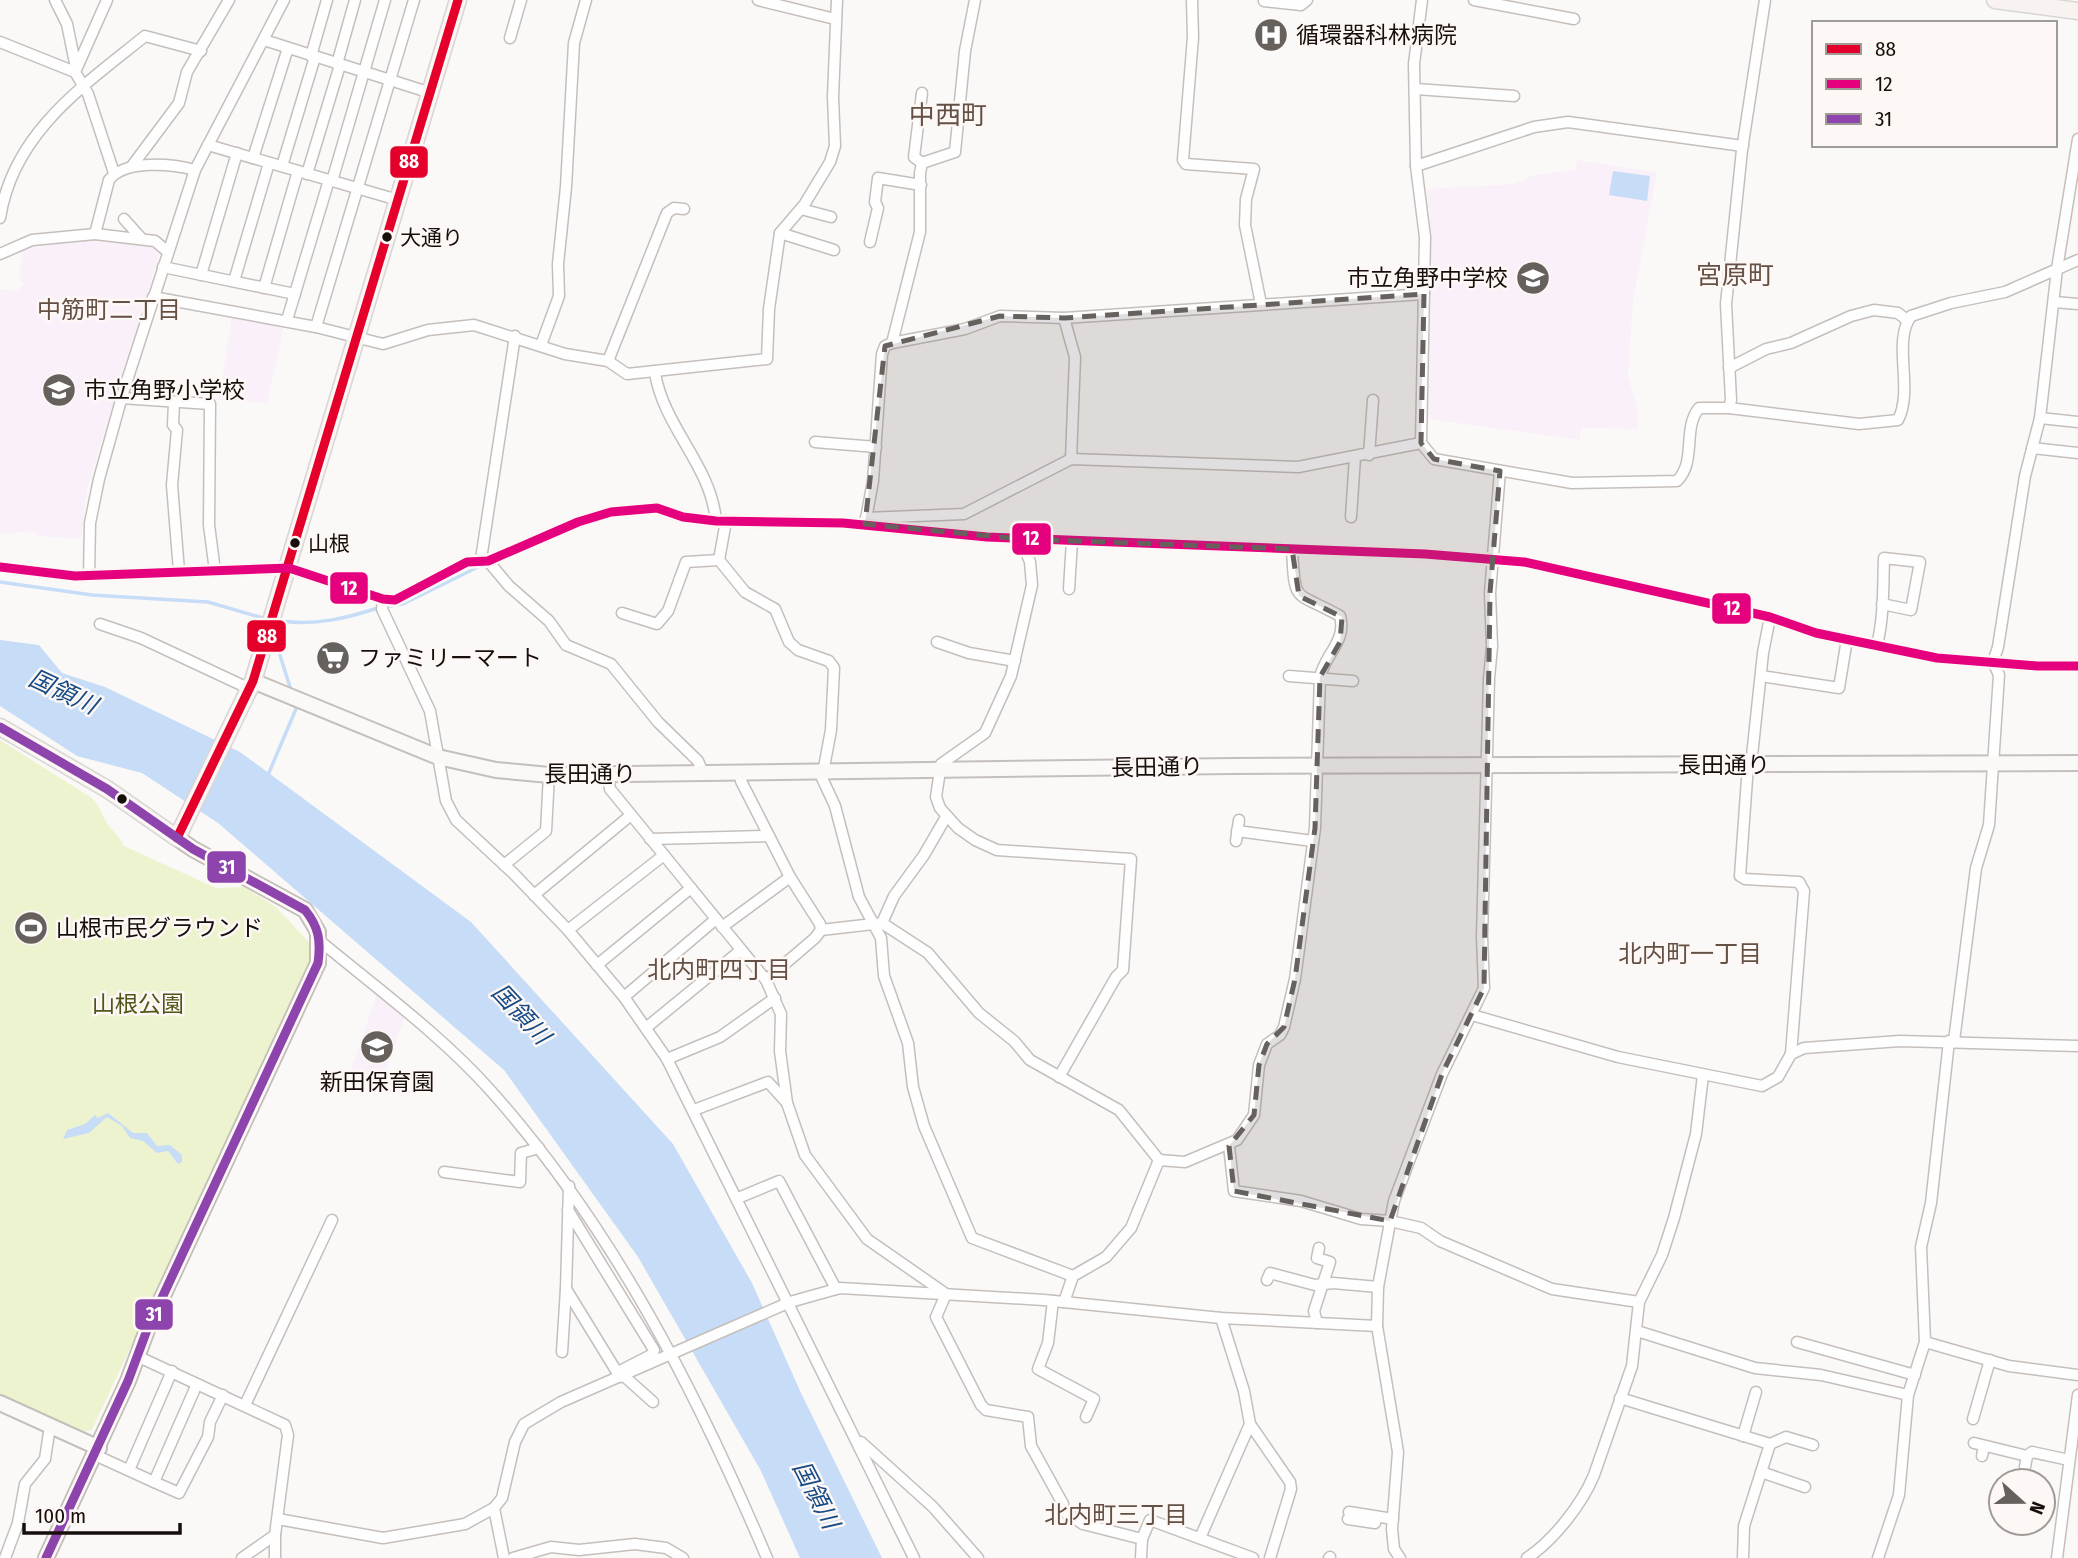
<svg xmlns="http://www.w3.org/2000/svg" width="2078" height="1558" viewBox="0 0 2078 1558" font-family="'Fira Sans Condensed','Noto Sans JP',sans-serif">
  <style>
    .education { fill: #faf0f9 }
    .green { fill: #eef3cf }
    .water { fill: #c6dcf7 }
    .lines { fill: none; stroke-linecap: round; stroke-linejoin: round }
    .stream { stroke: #c6dcf7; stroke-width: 3.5 }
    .street-casing { stroke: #c5bfbc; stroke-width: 13 }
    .secondary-casing { stroke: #c5bfbc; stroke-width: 18 }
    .primary-casing { stroke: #d8d6d5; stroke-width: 19 }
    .street { stroke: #fefefe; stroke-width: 10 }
    .secondary { stroke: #fbf8f8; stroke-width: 14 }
    .primary { stroke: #f8f2f1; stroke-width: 16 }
    .bus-1-casing { stroke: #fdf8f5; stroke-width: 14 }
    .bus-2-casing { stroke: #fdf8f5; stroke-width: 14 }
    .bus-3-casing { stroke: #fdf8f5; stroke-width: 14 }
    .bus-1 { stroke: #e4002b; stroke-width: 9 }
    .bus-2 { stroke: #e5007d; stroke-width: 9 }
    .bus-3 { stroke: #8e44ad; stroke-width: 9 }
    .marked { fill: #67615e; fill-opacity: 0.2; stroke: #67615e; stroke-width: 5; stroke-dasharray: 14 9; stroke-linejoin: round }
    .bus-dot { fill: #170f0b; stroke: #fdf8f5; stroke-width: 2.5 }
    .labels { text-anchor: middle; stroke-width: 5; stroke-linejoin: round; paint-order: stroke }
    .bus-label { font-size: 21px; fill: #170f0b; stroke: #fdf8f5; text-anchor: start }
    .poi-label { font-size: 23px; fill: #170f0b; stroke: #fdf8f5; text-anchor: start }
    .street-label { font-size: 23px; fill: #170f0b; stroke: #fdf8f5 }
    .park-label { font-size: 23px; fill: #4f5617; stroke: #fdf8f5 }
    .neighbourhood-label { font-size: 24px; fill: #645044; stroke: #fdf8f5 }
    .water-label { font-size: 24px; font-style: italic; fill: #174b86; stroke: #fdf8f5 }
    .quarter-label { font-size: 26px; fill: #645044; stroke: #fdf8f5 }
    .line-badge { stroke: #fdf8f5; stroke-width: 2.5 }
    .badge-label { font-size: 19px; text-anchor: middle; font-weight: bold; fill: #fff }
  </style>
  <rect width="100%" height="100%" fill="#fbf9f7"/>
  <g class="education">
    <path d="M1577,160l80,12 -24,129 -5,75 9,31v22l-56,-1 -1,12 -153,-21 3,-202 -4,-28 87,-5 21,-9 42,-5z"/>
    <path d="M96,236l56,7 8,10 -73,236 -6,50 -42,-3 -7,-5 -32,3v-245l16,2 8,-7 -5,-8 3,-21 -3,-6 5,-4z"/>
    <path d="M232,315l52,12 -17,76 -48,-3z"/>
    <path d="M377,994l6,6 3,-2 19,18 -25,73 -32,-12z"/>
  </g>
  <path class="green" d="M0,740l92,58c8,8 9,16 15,25 6,9 12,12 17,23l92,42 28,-1 32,20 33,35 3,16 -220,472 -14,3 -78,-36z"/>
  <g class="water">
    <path d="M1613,171l37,5 -3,25 -38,-6z"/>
    <path d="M0,640l39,5 23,28 43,14 135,65 231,170 202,222 79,139 49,110 81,165h-82l-39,-87 -123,-214 -134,-187 -286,-247 -76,-50 -65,-17 -77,-50z"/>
    <path d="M108,1113l25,20h14l10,13 13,-1 12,10v7l-4,2 -10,-13 -11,2 -14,-12 -13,-3 -8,-12 -15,-9 -18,16 -26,6 4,-9 18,-6 10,-9 3,3z"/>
  </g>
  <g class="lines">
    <g class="stream">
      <path d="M0,582l92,13 116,7 55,16"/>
      <path d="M390,606l13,-2 77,-38"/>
      <path d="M282,621c33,5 65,-3 96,-13"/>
      <path d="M278,649l12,38"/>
      <path d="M268,775l28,-66"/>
    </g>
    <g class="street-casing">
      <g id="street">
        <path d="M55,0l12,24 9,44"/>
        <path d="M107,0l-32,72 13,22 26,79"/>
        <path d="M758,0l77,19"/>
        <path d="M1192,0l1,37 -10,123 3,4 68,5 -8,30 -1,26 16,79"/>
        <path d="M1474,0l100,19"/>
        <path d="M1264,1l37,4 6,-5"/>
        <path d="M510,38l11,-38"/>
        <path d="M264,40l167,53"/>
        <path d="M0,42l75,30"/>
        <path d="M311,56l16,-56"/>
        <path d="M337,64l18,-64"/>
        <path d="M1416,89l98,7"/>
        <path d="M208,145l190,55"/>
        <path d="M253,158l35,-110"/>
        <path d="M922,163l-8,-6 8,-64"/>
        <path d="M132,166l47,-63 8,-31 42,-72"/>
        <path d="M282,166l33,-109"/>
        <path d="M1416,166l118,-39 34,-5 175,24"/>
        <path d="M307,174l33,-109"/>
        <path d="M332,181l53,-181"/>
        <path d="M801,209l30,8"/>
        <path d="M0,218c13,-85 83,-132 145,-182l56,15"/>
        <path d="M124,219l17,19"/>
        <path d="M780,233l54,17"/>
        <path d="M95,234l60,7 13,11"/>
        <path d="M870,242l8,-34 -3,-6 3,-24 43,7"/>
        <path d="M0,254l32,-14 63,-6 14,-54c16,-21 63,-16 86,-10"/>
        <path d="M163,267l132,27"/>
        <path d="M201,275l36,-122"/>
        <path d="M234,281l35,-118"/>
        <path d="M264,288l34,-117"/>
        <path d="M153,297l163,30 98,-327"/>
        <path d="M2054,302l24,2"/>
        <path d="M1064,318l11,39 -4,102"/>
        <path d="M287,320l42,-140"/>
        <path d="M316,327l67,17 45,-14 46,-5 91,29 43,7 19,13 140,-15 2,-50 11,-76 24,-28 26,-43 5,-16 -2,-49 4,-97"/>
        <path d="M892,343l73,-14 35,-13 64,2 360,-24"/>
        <path d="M541,345l18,-49 -1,-32 8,-77 8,-144 12,-43"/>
        <path d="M608,361l59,-148 7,-5 10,1"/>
        <path d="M1729,368l37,-19 25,-6 60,-27 23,-6 24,3 10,8"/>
        <path d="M655,373c9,55 56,92 61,148"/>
        <path d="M121,398l89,6 -1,121 6,46"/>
        <path d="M174,403l-1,22 4,5 -5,55 7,86"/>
        <path d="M1729,408l130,16 39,-4c16,-31 -6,-78 13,-104l40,-13 54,-11 73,-32"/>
        <path d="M2040,418l38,4"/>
        <path d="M815,442l61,5"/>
        <path d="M1421,443l4,-206 -9,-71 -2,-102 8,-64"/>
        <path d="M2032,448l46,5"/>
        <path d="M1369,455l4,-55"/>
        <path d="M1351,517l4,-60"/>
        <path d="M866,518l98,-4 107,-55 227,8 123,-24 13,16 138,24 105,-2c20,-20 5,-52 22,-73h30l2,-8 -5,-96 16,-154 23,-150"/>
        <path d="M726,521l-7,39 26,32 30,17 14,33 9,8 31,11 5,7 -3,62 -9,48 13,28 24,91 22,41 3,38 24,67 5,44 11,39 48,112 101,38"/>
        <path d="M865,524l8,-43 9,-127 3,-8 7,-3 28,-111v-59l2,-10 33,-11 10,-101 10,-51"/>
        <path d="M1021,539l9,23 2,23 -21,91 -26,57 -44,31 -5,33 4,11 18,20 17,12 22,10 134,9 -8,111 -7,7 -57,100"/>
        <path d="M481,559l34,-223"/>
        <path d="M488,561l21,25 40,35 17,24 45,19 47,58 40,39 5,12"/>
        <path d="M0,567l75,9 214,-8 94,31 12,1 72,-38 21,-1 90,-39 33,-10 46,-4 26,9 33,4 127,2 144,14 438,17 99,8 246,55 46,16 121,25 100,8h41"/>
        <path d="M89,575l1,-52 9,-44 24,-86 72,-223 89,-170"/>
        <path d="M1069,589l3,-48"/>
        <path d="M383,599l-1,10 48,102 16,90 10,19 57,53 55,57 56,67 43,62 247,499"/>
        <path d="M622,613l35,11 11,-13 18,-49 33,-2"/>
        <path d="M100,624l41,14 109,51"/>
        <path d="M937,642l32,11 46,8"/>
        <path d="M1877,645c7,-28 6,-58 7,-87l36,4 -9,48 -29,-6"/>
        <path d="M1289,676l64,5"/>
        <path d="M1761,676l78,12 8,-49"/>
        <path d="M1748,765l-8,111 5,3 54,3 5,9 -13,163"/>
        <path d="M1751,765l12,-112 7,-36"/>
        <path d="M739,771l2,10 49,96 30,47 1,6 -6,8 -49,42"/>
        <path d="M608,774l2,15 156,191 15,34 -1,37 7,52 18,52 62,84 79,55 -10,23 45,88 5,5 42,7 3,29 32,58v7l20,13 59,15"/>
        <path d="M1237,831l76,10"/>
        <path d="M650,839l119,-3"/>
        <path d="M1236,841l3,-21"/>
        <path d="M504,865l42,-34 3,-56"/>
        <path d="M534,895l97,-80"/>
        <path d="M882,923l46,30 51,60 35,28 16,19 89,50 40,50"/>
        <path d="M722,927l68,-50"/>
        <path d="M568,930l96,-75"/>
        <path d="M821,930l61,-7 12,-27 30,-41 22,-38"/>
        <path d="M320,941c58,48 121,94 171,150 122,137 205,300 276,467"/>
        <path d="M597,965l94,-77"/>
        <path d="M624,997l92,-78"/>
        <path d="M1472,1015l146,42 144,29 16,-9 13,-23 13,-6 96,-7 178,5"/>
        <path d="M647,1027l94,-77"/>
        <path d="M1954,1041l22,-173 13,-43 10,-150 -6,-13 5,-15 27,-171 15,-58 17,-149 21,-130"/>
        <path d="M667,1059l53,-22 55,-39"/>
        <path d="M694,1110l74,-28 19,21"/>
        <path d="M1229,1146l5,45 67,10 60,18 29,2 31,7 19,13 112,48 87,13"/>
        <path d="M444,1172l76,10 1,-29 18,-5"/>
        <path d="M569,1186l-3,103 54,88"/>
        <path d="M738,1198l41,-17 57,108"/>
        <path d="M568,1210l86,140 -1,4 -31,16"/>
        <path d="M1267,1280l3,-7 45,12 18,-2 45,4"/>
        <path d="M1053,1301l-5,42 -10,26 56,30 -8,18"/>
        <path d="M1064,1302l9,-26 33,-19 25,-29 28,-68 26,2 52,-22 17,-25 5,-50 8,-21 13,-9 4,-8 11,-48 20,-151 5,-151c5,-23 27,-36 20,-61 -46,-26 -45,-10 -48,-67"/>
        <path d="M1317,1323l-3,-12 16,-49 -13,-4 2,-10"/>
        <path d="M1637,1331l118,37 66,7 87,20"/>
        <path d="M1797,1342l118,33"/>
        <path d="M1925,1342l84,24 69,9"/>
        <path d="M562,1352l4,-63"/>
        <path d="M139,1357l146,68 3,10 -13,100 -33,23"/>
        <path d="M624,1376l29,26"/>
        <path d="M1620,1398l150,46 -26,82 -1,32"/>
        <path d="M245,1405l87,-185"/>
        <path d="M1973,1419l17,-59"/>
        <path d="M1250,1424l40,58 1,7 -21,69"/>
        <path d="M1743,1436l13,-44"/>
        <path d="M861,1442l72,65 45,51"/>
        <path d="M1974,1443l53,13"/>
        <path d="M1770,1444l16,-7 27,8"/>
        <path d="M95,1455l59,27 43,-98"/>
        <path d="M1982,1456l2,-10"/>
        <path d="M2025,1467l2,-11 5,-4 37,8"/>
        <path d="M129,1470l43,-99"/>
        <path d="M1761,1472l44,15"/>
        <path d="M154,1482l25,11 29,-56 2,-15 13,-27"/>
        <path d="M1349,1512l44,7"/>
        <path d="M278,1519l105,19 82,-14 29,-16"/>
        <path d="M1348,1519l27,4"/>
        <path d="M275,1535v23"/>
        <path d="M1200,1538l50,-114 -6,-33 -23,-73"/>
        <path d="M5,1558l13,-35 7,-39 20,-25 5,-33"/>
        <path d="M504,1558l-10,-50 8,-10 13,-56 9,-18 37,-22 229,-100 50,-14 204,12 177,18 156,8"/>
        <path d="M513,1558l38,-11 28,3 56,-6 31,4 17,10"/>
        <path d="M1141,1558l1,-19 8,-19 103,38"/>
        <path d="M1329,1558l1,-1"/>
        <path d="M1400,1558l-6,-9 -2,-20 6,-77 -21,-126 1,-39 16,-86 48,-127 42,-86 -2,-51 7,-258 3,-33 -2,-53 10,-122"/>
        <path d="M1527,1558c27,-18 55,-54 67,-83l38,-109 7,-64 23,-47 12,-37 22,-84 7,-59"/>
        <path d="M1878,1558l21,-63 9,-100 17,-53 -4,-95 10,-44 18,-162"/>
        <path d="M2057,1558l21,-163"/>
      </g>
    </g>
    <g class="secondary-casing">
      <g id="secondary">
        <path d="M253,681l185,76 58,13 53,5 684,-9 845,-3"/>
        <path d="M0,1403l99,45"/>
        <path d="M46,1558l82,-177 19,-51 171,-367v-31l-13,-22 -112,-61 -16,-11"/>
      </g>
    </g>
    <g class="primary-casing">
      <g id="primary">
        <path d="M1995,0l83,11"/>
        <path d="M0,727l107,62 70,49 76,-157 205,-681"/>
      </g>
    </g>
    <use href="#street" class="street"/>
    <use href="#secondary" class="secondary"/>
    <use href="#primary" class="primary"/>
    <g class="bus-1-casing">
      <path id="bus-1" d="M177,838l76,-157 205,-681"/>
    </g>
    <g class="bus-2-casing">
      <path id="bus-2" d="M0,567l75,9 214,-8 94,31 12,1 72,-38 21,-1 90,-39 33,-10 46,-4 26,9 33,4 127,2 144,14 438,17 99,8 246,55 46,16 121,25 100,8h41"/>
    </g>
    <g class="bus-3-casing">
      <path id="bus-3" d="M0,727l107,62 86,60 112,61c14,17 16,31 13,53l-171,367 -19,51 -82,177"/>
    </g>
    <use href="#bus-1" class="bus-1"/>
    <use href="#bus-2" class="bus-2"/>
    <use href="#bus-3" class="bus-3"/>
  </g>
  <path class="marked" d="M1424,294l-3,149 13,16 66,12 -10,122 -6,395 -42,86 -52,147 -156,-30 -5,-45 25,-31 5,-50 8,-21 17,-17 11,-48 20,-151 5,-151 20,-35 2,-25 -43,-21 -7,-47 -271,-10 -156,-15 20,-178 115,-30 64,2z"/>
  <defs>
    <g id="hospital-disc" transform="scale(1.75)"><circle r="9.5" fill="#67615e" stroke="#fdf8f5"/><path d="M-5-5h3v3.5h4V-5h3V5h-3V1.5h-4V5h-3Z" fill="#fff"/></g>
    <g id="school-disc" transform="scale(1.75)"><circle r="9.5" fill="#67615e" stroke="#fdf8f5"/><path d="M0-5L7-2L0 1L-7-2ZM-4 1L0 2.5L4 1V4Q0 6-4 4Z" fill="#fff"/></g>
    <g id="supermarket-disc" transform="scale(1.75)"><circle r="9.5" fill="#67615e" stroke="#fdf8f5"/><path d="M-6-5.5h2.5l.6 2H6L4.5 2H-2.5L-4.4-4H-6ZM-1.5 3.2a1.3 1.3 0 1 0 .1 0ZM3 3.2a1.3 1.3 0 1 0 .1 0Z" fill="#fff"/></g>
    <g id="stadium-disc" transform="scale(1.75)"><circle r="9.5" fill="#67615e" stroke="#fdf8f5"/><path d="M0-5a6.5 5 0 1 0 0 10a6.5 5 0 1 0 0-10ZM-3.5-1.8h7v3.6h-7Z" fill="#fff"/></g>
  </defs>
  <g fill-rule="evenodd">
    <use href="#hospital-disc" x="1271" y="35"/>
    <use href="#school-disc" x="1533" y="278"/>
    <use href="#school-disc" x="59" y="390"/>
    <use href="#supermarket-disc" x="333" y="658"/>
    <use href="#stadium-disc" x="31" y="928"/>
    <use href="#school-disc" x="377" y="1047"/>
  </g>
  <g class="bus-dot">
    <circle cx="387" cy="237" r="6"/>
    <circle cx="295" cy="543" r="6"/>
    <circle cx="122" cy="799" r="6"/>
  </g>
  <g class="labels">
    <g class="bus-label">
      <text x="400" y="245">大通り</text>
      <text x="308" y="551">山根</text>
    </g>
    <g class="poi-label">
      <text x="1296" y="43">循環器科林病院</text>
      <text x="1508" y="286" text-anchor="end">市立角野中学校</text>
      <text x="84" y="398">市立角野小学校</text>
      <text x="358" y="666">ファミリーマート</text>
      <text x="56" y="936">山根市民グラウンド</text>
      <text x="377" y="1090" text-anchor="middle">新田保育園</text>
    </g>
    <g class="street-label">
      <text x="1724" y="773">長田通り</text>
      <text transform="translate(1157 767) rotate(-1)" y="8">長田通り</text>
      <text x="590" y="782">長田通り</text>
    </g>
    <g class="park-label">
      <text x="138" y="1012">山根公園</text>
    </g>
    <g class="neighbourhood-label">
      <text x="109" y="318">中筋町二丁目</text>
      <text x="1690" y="962">北内町一丁目</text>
      <text x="719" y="978">北内町四丁目</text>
      <text x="1116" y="1523">北内町三丁目</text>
    </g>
    <g class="water-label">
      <text transform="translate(63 692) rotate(25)" y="8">国領川</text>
      <text transform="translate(521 1014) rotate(47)" y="8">国領川</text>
      <text transform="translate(816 1495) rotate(63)" y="8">国領川</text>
    </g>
    <g class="quarter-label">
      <text x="948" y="124">中西町</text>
      <text x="1735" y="284">宮原町</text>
    </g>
  </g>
  <g class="line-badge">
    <rect x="389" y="145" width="40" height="34" rx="7" fill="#e4002b"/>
    <rect x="1011" y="522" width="41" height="34" rx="7" fill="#e5007d"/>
    <rect x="329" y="571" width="40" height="34" rx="7" fill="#e5007d"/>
    <rect x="1711" y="592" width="41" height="33" rx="7" fill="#e5007d"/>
    <rect x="246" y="619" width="41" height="34" rx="7" fill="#e4002b"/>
    <rect x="206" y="850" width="41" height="34" rx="7" fill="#8e44ad"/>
    <rect x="134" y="1298" width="40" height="33" rx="7" fill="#8e44ad"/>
  </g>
  <g class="badge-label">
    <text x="409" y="168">88</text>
    <text x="1031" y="545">12</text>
    <text x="349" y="595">12</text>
    <text x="1732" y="615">12</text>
    <text x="267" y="643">88</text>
    <text x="227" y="874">31</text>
    <text x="154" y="1321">31</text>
  </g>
  <rect x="1812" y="21" width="245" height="126" fill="#fdf8f5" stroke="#a19b97" stroke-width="2"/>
  <rect x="1826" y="44" width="35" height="10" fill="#e4002b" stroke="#a19b97" stroke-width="2"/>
  <text x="1875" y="56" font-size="21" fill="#170f0b">88</text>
  <rect x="1826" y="79" width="35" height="10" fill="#e5007d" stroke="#a19b97" stroke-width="2"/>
  <text x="1875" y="91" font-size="21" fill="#170f0b">12</text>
  <rect x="1826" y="114" width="35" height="10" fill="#8e44ad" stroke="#a19b97" stroke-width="2"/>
  <text x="1875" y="126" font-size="21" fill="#170f0b">31</text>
  <g transform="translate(2022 1502) rotate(111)"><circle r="33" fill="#fdf8f5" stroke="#a19b97" stroke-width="2"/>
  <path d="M0-5L12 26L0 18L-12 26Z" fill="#67615e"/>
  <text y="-10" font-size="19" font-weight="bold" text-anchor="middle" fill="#170f0b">N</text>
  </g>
  <path d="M24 1523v10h156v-10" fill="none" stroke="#170f0b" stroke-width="3.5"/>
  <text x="35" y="1523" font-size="21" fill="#170f0b" stroke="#fdf8f5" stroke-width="5" paint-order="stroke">100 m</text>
</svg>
